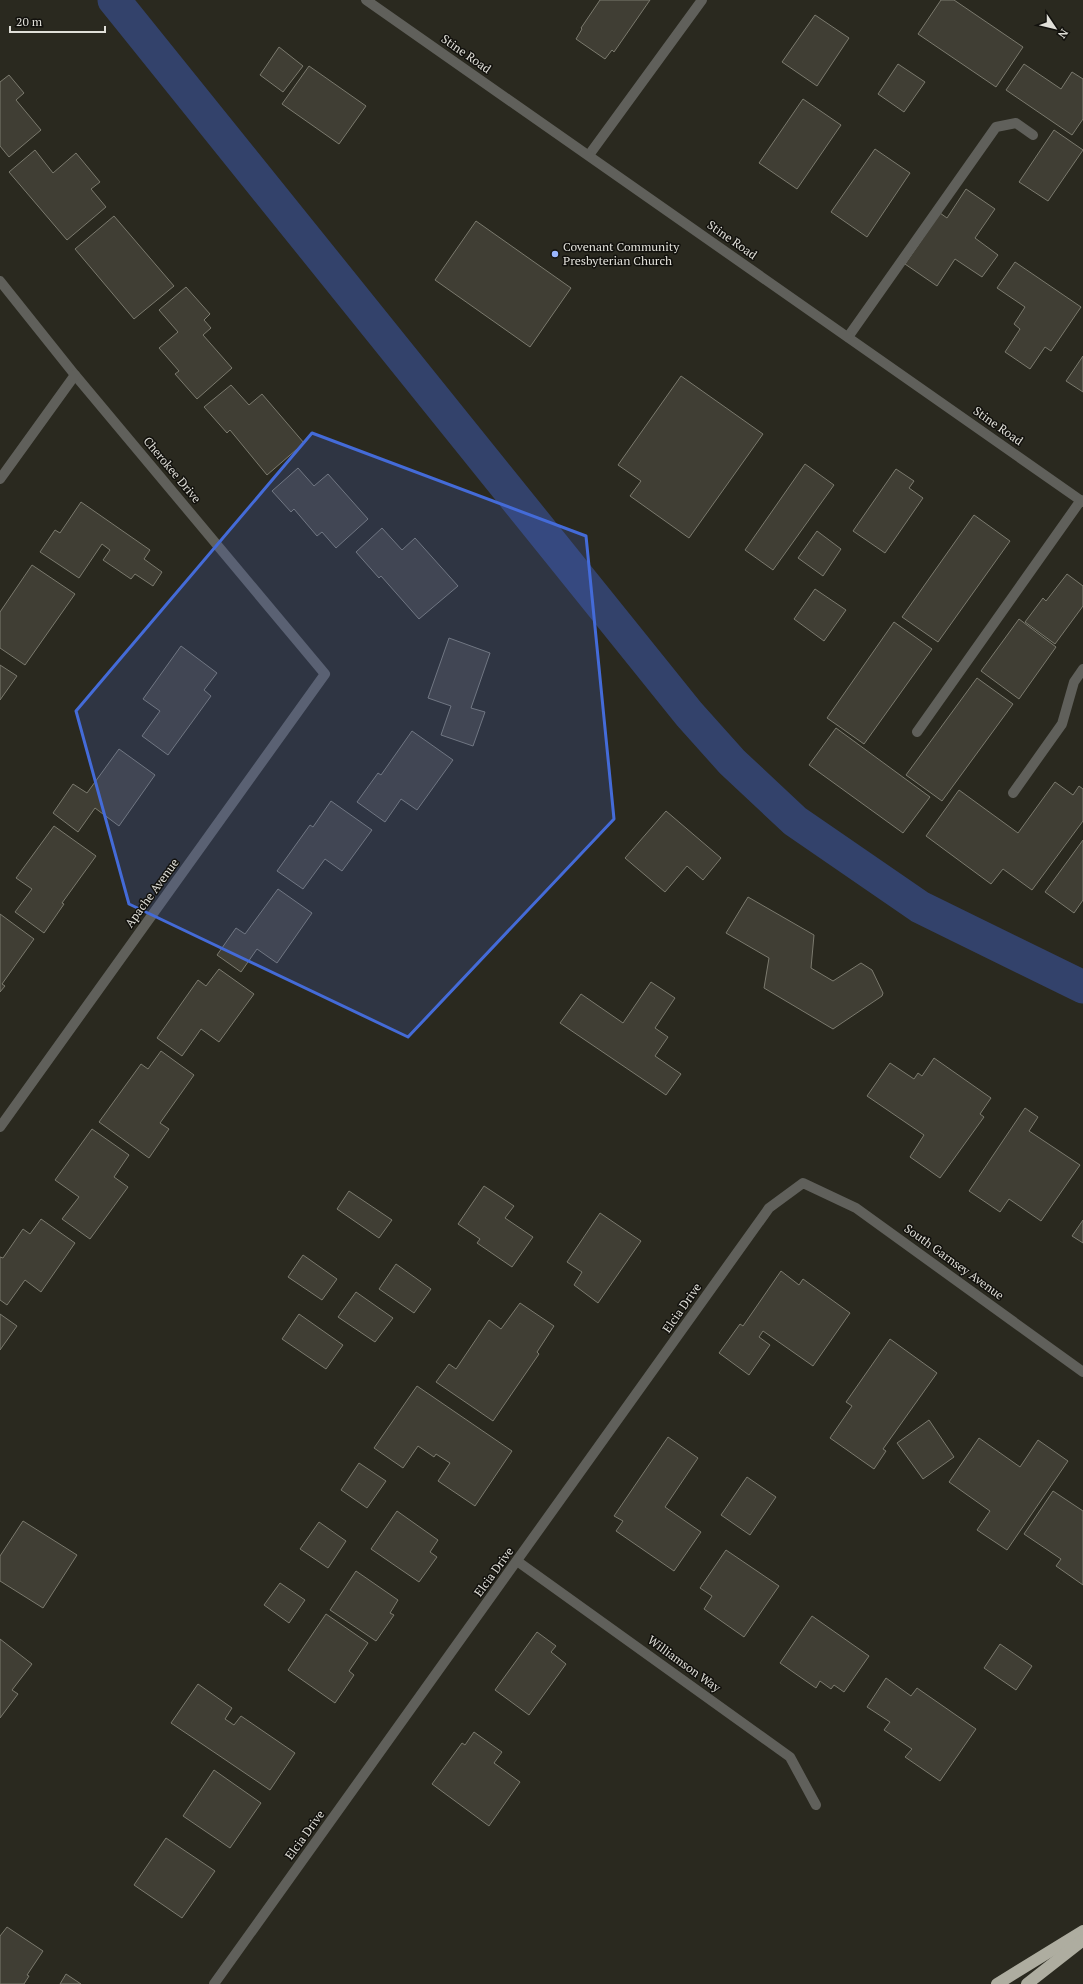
<svg xmlns="http://www.w3.org/2000/svg" width="1083" height="1984" viewBox="0 0 1083 1984" font-family="'PT Serif',serif">
  <style>
    .lines { fill: none; stroke-linecap: round; stroke-linejoin: round }
    .canal { stroke: #33426b; stroke-width: 33 }
    .building { fill: #403e34; stroke: #7b7a6e }
    .service { stroke: #60605b; stroke-width: 10 }
    .minor { stroke: #60605b; stroke-width: 10 }
    .tertiary { stroke: #60605b; stroke-width: 10 }
    .motorway { stroke: #aeada0; stroke-width: 12 }
    .marked { fill: #446bd8; fill-opacity: 0.2; stroke: #446bd8; stroke-width: 3; stroke-linejoin: round }
    .poi-dot { fill: #99b5fd; stroke: #12110d; stroke-width: 1.5 }
    .labels { text-anchor: middle; stroke-width: 3; stroke-linejoin: round; paint-order: stroke }
    .street-label { font-size: 12px; fill: #e0dfd8; stroke: #12110d }
    .poi-label { font-size: 12px; fill: #e0dfd8; stroke: #12110d; text-anchor: start }
  </style>
  <rect width="100%" height="100%" fill="#2a291f"/>
  <g class="lines">
    <path class="canal" d="M114,0l575,714 43,48 63,59 125,86 163,80"/>
  </g>
  <g class="building">
    <path d="M600,0h50l-36,52 -2,-2 -7,9 -29,-20 6,-10 -1,-1z"/>
    <path d="M941,0h13l69,47 -27,40 -78,-53z"/>
    <path d="M815,15l34,23 -32,48 -35,-24z"/>
    <path d="M279,47l24,19 -20,26 -23,-17z"/>
    <path d="M898,64l27,18 -21,30 -26,-18z"/>
    <path d="M1024,64l37,25 11,-17 11,7v40l-11,16 -66,-45z"/>
    <path d="M309,66l57,40 -27,38 -57,-40z"/>
    <path d="M9,75l15,18 -8,7 25,30 -32,27 -9,-11v-64z"/>
    <path d="M803,99l38,26 -44,64 -38,-26z"/>
    <path d="M1054,130l29,20 -35,51 -29,-19z"/>
    <path d="M875,149l35,24 -43,64 -36,-25z"/>
    <path d="M35,150l18,23 23,-20 24,29 -9,7 15,18 -39,33 -58,-68z"/>
    <path d="M966,189l29,20 -20,29 23,17 -16,22 -27,-18 -18,27 -32,-22 35,-51 7,5z"/>
    <path d="M114,216l60,70 -40,33 -59,-70z"/>
    <path d="M476,221l95,67 -41,59 -95,-67z"/>
    <path d="M1015,262l66,45 -30,44 -6,-4 -15,22 -25,-17 15,-23 -6,-5 11,-17 -28,-19z"/>
    <path d="M186,287l24,27 -6,6 7,8 -8,7 29,33 -35,31 -22,-25 4,-3 -20,-23 19,-16 -19,-22z"/>
    <path d="M1083,356v36l-17,-11z"/>
    <path d="M681,376l82,58 -74,104 -59,-42 11,-15 -23,-16z"/>
    <path d="M231,385l18,20 13,-11 42,49 -37,32 -37,-45 -3,3 -23,-26z"/>
    <path d="M805,464l29,21 -61,85 -28,-20z"/>
    <path d="M298,468l16,18 14,-12 40,45 -32,29 -14,-16 -5,4 -23,-27 -3,3 -19,-21z"/>
    <path d="M896,469l18,12 -5,7 14,10 -38,55 -32,-22z"/>
    <path d="M81,502l69,48 -6,9 18,13 -9,14 -18,-12 -4,5 -28,-19 7,-10 -8,-6 -23,34 -39,-26 15,-22 5,3z"/>
    <path d="M974,515l36,26 -72,101 -36,-25z"/>
    <path d="M382,528l20,22 13,-12 43,48 -39,33 -38,-43 -2,2 -23,-26z"/>
    <path d="M817,531l24,18 -18,27 -25,-18z"/>
    <path d="M32,565l43,29 -50,71 -25,-17v-36z"/>
    <path d="M1067,574l16,12v20l-28,38 -30,-22 18,-24 3,3z"/>
    <path d="M815,589l31,21 -22,31 -30,-22z"/>
    <path d="M1019,619l37,28 -37,52 -38,-28z"/>
    <path d="M894,622l38,27 -68,95 -37,-26z"/>
    <path d="M449,638l41,15 -19,55 14,4 -12,34 -32,-11 10,-29 -23,-8z"/>
    <path d="M181,646l36,27 -13,17 7,6 -43,59 -26,-19 18,-25 -17,-12z"/>
    <path d="M0,665l17,11 -17,24z"/>
    <path d="M977,678l36,26 -71,97 -36,-26z"/>
    <path d="M836,728l94,69 -27,36 -94,-68z"/>
    <path d="M412,731l41,29 -36,50 -16,-11 -16,23 -28,-20 21,-29 3,2z"/>
    <path d="M119,749l36,26 -36,51 -24,-18 -17,24 -25,-19 20,-29 14,9z"/>
    <path d="M1055,782l18,13 6,-9 4,3v32l-51,69 -29,-21 -12,15 -65,-48 33,-46 59,43z"/>
    <path d="M331,801l41,29 -30,41 -17,-12 -22,30 -26,-18 33,-46 3,2z"/>
    <path d="M666,811l55,47 -18,22 -16,-14 -22,26 -40,-34z"/>
    <path d="M54,826l42,30 -34,47 2,1 -20,29 -29,-21 17,-23 -16,-11z"/>
    <path d="M1083,840v60l-9,13 -29,-21z"/>
    <path d="M278,889l34,24 -35,50 -20,-14 -16,23 -24,-17 19,-27 9,6z"/>
    <path d="M748,897l66,38 -3,33 22,13 28,-18 11,7 11,23 -1,3 -49,33 -69,-41 5,-30 -43,-25z"/>
    <path d="M0,914l34,25 -32,45 3,2 -5,6z"/>
    <path d="M219,969l35,25 -35,48 -18,-13 -19,27 -25,-18 41,-58 8,6z"/>
    <path d="M651,982l24,16 -20,30 13,9 -13,19 26,18 -15,21 -106,-72 21,-29 42,29z"/>
    <path d="M161,1051l33,24 -34,48 9,6 -20,29 -50,-36 42,-58 7,5z"/>
    <path d="M934,1058l57,40 -11,16 4,3 -44,61 -30,-21 14,-22 -57,-39 23,-33 24,16 4,-6 4,3z"/>
    <path d="M1025,1108l13,9 -9,14 51,34 -39,56 -32,-22 -9,13 -31,-21z"/>
    <path d="M92,1129l37,26 -15,22 14,10 -38,52 -28,-20 17,-22 -24,-17z"/>
    <path d="M484,1186l30,20 -9,12 28,19 -21,30 -35,-24 3,-4 -22,-15z"/>
    <path d="M349,1191l43,29 -13,18 -42,-29z"/>
    <path d="M600,1213l41,28 -43,62 -24,-18 8,-13 -15,-10z"/>
    <path d="M41,1219l34,24 -34,49 -16,-12 -18,25 -7,-5v-43l3,1 20,-29 7,5z"/>
    <path d="M1083,1220v23l-11,-7z"/>
    <path d="M303,1255l34,24 -15,21 -34,-23z"/>
    <path d="M396,1264l35,25 -17,24 -35,-24z"/>
    <path d="M781,1271l18,14 4,-6 47,34 -37,53 -50,-35 -4,6 11,8 -21,30 -30,-22 21,-29 3,2z"/>
    <path d="M356,1292l37,26 -18,24 -37,-25z"/>
    <path d="M520,1303l34,23 -17,26 2,2 -46,67 -57,-39 13,-18 7,5 33,-49 12,9z"/>
    <path d="M0,1314l17,12 -17,24z"/>
    <path d="M299,1314l44,31 -17,24 -44,-30z"/>
    <path d="M890,1339l47,34 -54,76 3,2 -12,18 -44,-31 22,-32 -6,-4z"/>
    <path d="M417,1386l95,65 -37,55 -37,-25 12,-18 -14,-9 -2,3 -16,-11 -15,22 -29,-20z"/>
    <path d="M929,1420l25,37 -31,22 -26,-36z"/>
    <path d="M668,1437l30,21 -33,49 36,25 -27,39 -58,-40 7,-10 -9,-5z"/>
    <path d="M979,1438l41,29 18,-27 30,21 -61,89 -30,-20 13,-19 -41,-29z"/>
    <path d="M359,1463l27,18 -19,27 -26,-18z"/>
    <path d="M747,1477l29,20 -26,38 -29,-20z"/>
    <path d="M1053,1491l30,20v74l-27,-19 5,-7 -37,-25z"/>
    <path d="M397,1511l41,29 -8,12 7,5 -18,25 -48,-33z"/>
    <path d="M23,1521l54,34 -34,53 -43,-27v-25z"/>
    <path d="M319,1522l27,19 -18,27 -28,-19z"/>
    <path d="M726,1550l53,36 -35,51 -40,-28 8,-13 -12,-8z"/>
    <path d="M356,1571l42,29 -8,13 4,2 -18,26 -46,-31z"/>
    <path d="M280,1583l25,17 -16,23 -25,-18z"/>
    <path d="M326,1614l42,29 -19,28 5,4 -19,28 -47,-33z"/>
    <path d="M812,1616l57,40 -25,36 -10,-7 -3,4 -11,-8 -4,7 -36,-25z"/>
    <path d="M537,1632l19,14 -5,6 15,12 -37,51 -34,-25z"/>
    <path d="M0,1639l32,25 -20,26 6,4 -18,24z"/>
    <path d="M1000,1644l32,22 -16,24 -32,-22z"/>
    <path d="M886,1678l25,18 6,-8 59,41 -36,52 -35,-24 7,-8 -28,-19 6,-8 -23,-15z"/>
    <path d="M198,1684l34,24 -7,11 9,6 7,-9 54,37 -25,37 -99,-67z"/>
    <path d="M474,1732l28,20 -8,11 26,19 -31,44 -57,-42 30,-41 3,2z"/>
    <path d="M214,1770l47,33 -31,45 -47,-32z"/>
    <path d="M166,1838l49,33 -33,47 -48,-33z"/>
    <path d="M7,1927l36,24 -16,24 2,1 -5,8h-24v-48z"/>
    <path d="M66,1974l15,10h-21z"/>
  </g>
  <g class="lines">
    <g class="service">
      <path d="M589,155l113,-155"/>
      <path d="M848,337l148,-210 20,-4 17,12"/>
      <path d="M917,732l164,-232"/>
      <path d="M1013,793l49,-69 12,-42 9,-13"/>
    </g>
    <g class="minor">
      <path d="M0,281l75,94 250,299 -325,453"/>
      <path d="M0,479l75,-104"/>
      <path d="M517,1561l273,196 26,48"/>
      <path d="M214,1984l555,-776 34,-25 53,25 227,164"/>
    </g>
    <path class="tertiary" d="M366,0l717,502"/>
    <g class="motorway">
      <path d="M997,1984l86,-53"/>
      <path d="M1027,1984l56,-44"/>
    </g>
  </g>
  <path class="marked" d="M312,433l274,103 28,283 -206,218 -279,-133 -53,-193z"/>
  <circle class="poi-dot" cx="555" cy="254" r="4"/>
  <g class="labels">
    <g class="street-label">
      <text transform="translate(466 54) rotate(35)" y="4">Stine Road</text>
      <text transform="translate(732 240) rotate(35)" y="4">Stine Road</text>
      <text transform="translate(998 426) rotate(35)" y="4">Stine Road</text>
      <text transform="translate(172 470) rotate(50)" y="4">Cherokee Drive</text>
      <text transform="translate(152 893) rotate(-54)" y="4">Apache Avenue</text>
      <text transform="translate(954 1262) rotate(36)" y="4">South Garnsey Avenue</text>
      <text transform="translate(682 1308) rotate(-55)" y="4">Elcia Drive</text>
      <text transform="translate(494 1572) rotate(-54)" y="4">Elcia Drive</text>
      <text transform="translate(684 1664) rotate(36)" y="4">Williamson Way</text>
      <text transform="translate(305 1835) rotate(-54)" y="4">Elcia Drive</text>
    </g>
    <g class="poi-label">
      <text x="563" y="251">Covenant Community<tspan x="563" dy="14">Presbyterian Church</tspan></text>
    </g>
  </g>
  <g transform="translate(1055 28) rotate(125)" stroke="#12110d" stroke-width="3" paint-order="stroke">
  <path d="M0-3L7 15L0 10L-7 15Z" fill="#e0dfd8"/>
  <text y="-6" font-size="11" font-weight="bold" text-anchor="middle" fill="#e0dfd8">N</text>
  </g>
  <path d="M10 26v6h95v-6" fill="none" stroke="#e0dfd8" stroke-width="2"/>
  <text x="16" y="26" font-size="12" fill="#e0dfd8" stroke="#12110d" stroke-width="3" paint-order="stroke">20 m</text>
</svg>
